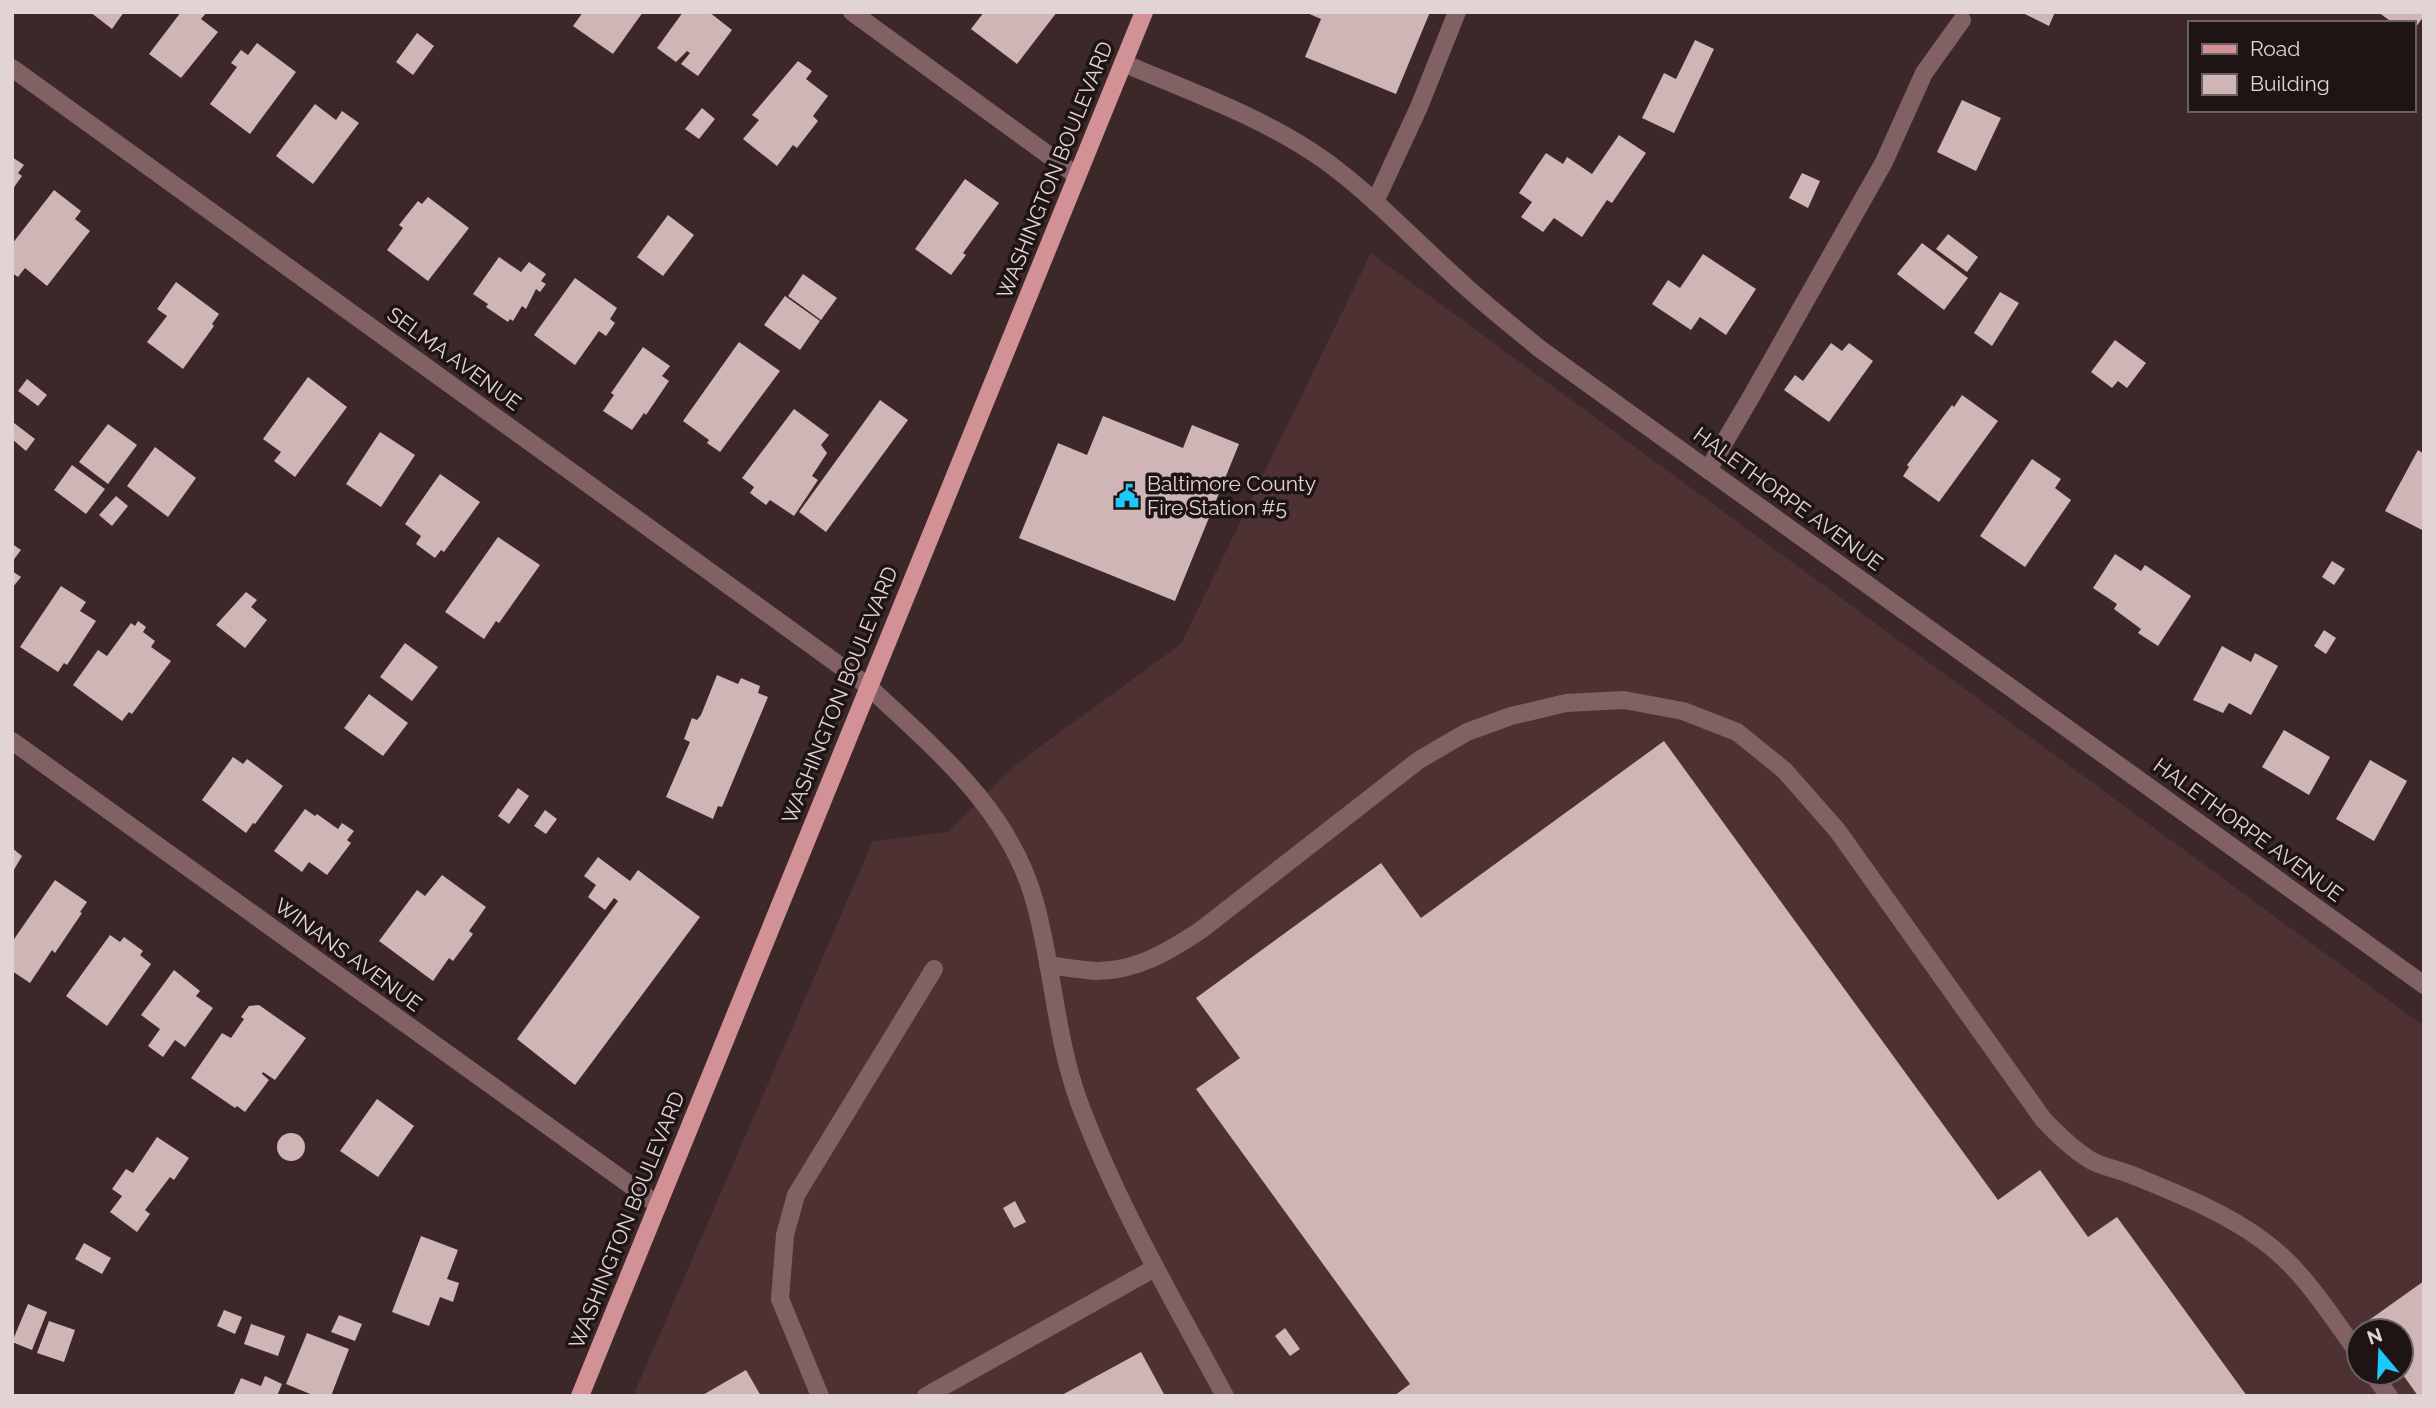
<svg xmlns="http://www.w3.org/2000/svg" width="2436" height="1408" viewBox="0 0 2436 1408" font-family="Raleway,sans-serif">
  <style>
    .built { fill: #4d3133; fill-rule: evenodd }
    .building { fill: #d0b5b6 }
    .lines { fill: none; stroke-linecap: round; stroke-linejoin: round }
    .minor { stroke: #816163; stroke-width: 18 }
    .major { stroke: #d19195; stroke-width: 18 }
    .labels { text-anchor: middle; stroke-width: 7; stroke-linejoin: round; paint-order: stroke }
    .street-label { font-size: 21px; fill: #e2d4d4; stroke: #1e1414 }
    .poi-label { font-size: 21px; fill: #e2d4d4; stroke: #1e1414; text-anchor: start }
  </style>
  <rect width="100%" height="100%" fill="#3d2829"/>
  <path class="built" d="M1371,253l1053,773v370h-1791l240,-555 75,-9 71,-70 162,-118zM2359,1331h42v42h-42z"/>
  <g class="building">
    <path d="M90,12h34l-12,17z"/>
    <path d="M181,12h26l-6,7 17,13 -37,46 -32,-24z"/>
    <path d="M583,12h60l-30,42 -40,-28z"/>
    <path d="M683,12h26l23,18 -34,46 -17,-12 9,-11 -3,-2 -11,11 -19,-14z"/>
    <path d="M984,12h73l-40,52 -46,-35z"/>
    <path d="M1305,12h125l-34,82 -91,-37 16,-38z"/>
    <path d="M2021,12h34l-6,14z"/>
    <path d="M2378,12h46v4l-11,15v-8h-20z"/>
    <path d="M417,33l17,13 -21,29 -17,-13z"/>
    <path d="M1695,40l19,9 -40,84 -32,-15 22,-45 12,6z"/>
    <path d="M257,43l39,29 -46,62 -40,-30 27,-37 -6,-4 10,-13 7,5z"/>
    <path d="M798,61l14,10 -6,8 22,17 -15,20 5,5 -21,27 -4,-3 -16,21 -34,-27 16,-19 -7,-5z"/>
    <path d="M1962,100l39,18 -25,53 -39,-19z"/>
    <path d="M315,104l21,16 6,-9 17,12 -46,61 -37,-28z"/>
    <path d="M702,108l13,11 -16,20 -14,-10z"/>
    <path d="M1619,135l27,18 -34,50 -5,-3 -25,37 -28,-19 -11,14 -22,-15 11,-15 -13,-9 27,-40 17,11 4,-7 25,17z"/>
    <path d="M12,157l12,8 -6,8 4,3 -10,14z"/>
    <path d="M1802,173l18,8 -12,27 -19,-10z"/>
    <path d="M965,179l34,24 -36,50 3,2 -15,20 -36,-26z"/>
    <path d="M54,190l27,21 -6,8 15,12 -43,55 -22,-18 -7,9 -6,-4v-29z"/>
    <path d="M428,197l41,31 -41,53 -41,-31 16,-22 -4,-3 19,-24 4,3z"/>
    <path d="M668,215l26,20 -31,41 -26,-19z"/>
    <path d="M1948,234l30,23 -11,15 -31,-23z"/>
    <path d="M1922,243l46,35 -24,32 -47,-36z"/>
    <path d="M1703,254l53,35 -30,46 -26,-18 -9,13 -39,-26 16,-24 12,8z"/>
    <path d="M499,257l22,15 8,-10 17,12 -5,7 5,3 -6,8 -4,-3 -10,20 -4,-3 -9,15 -3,-2 -2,3 -22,-15 2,-3 -15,-10z"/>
    <path d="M803,274l34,24 -16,22 -33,-24z"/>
    <path d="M575,278l42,30 -7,11 5,4 -9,13 -7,-5 -24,34 -41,-30z"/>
    <path d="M176,282l43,32 -7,10 2,2 -31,43 -36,-27 20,-26 -10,-7z"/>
    <path d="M2000,292l19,11 -27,43 -18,-13z"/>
    <path d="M785,296l35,25 -20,29 -36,-25z"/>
    <path d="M2115,340l31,23 -19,25 -9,-7 -6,7 -21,-16z"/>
    <path d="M739,342l41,29 -60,81 -13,-9 2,-3 -26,-19z"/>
    <path d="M1831,343l11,8 7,-8 24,18 -44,61 -45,-32 11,-15 8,6z"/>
    <path d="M643,347l27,19 -8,10 7,5 -23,34 -2,-2 -12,17 -29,-19 11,-16 -3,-2z"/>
    <path d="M308,377l39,30 -52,70 -21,-16 7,-9 -18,-13z"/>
    <path d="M27,379l20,16 -9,11 -20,-15z"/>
    <path d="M1962,395l36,26 -59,81 -36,-26 6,-9 -2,-2 45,-60 2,2z"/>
    <path d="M880,400l28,20 -82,112 -27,-20z"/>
    <path d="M794,409l35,26 -8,10 6,8 -15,23 6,4 -24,36 -24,-16 -4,5 -16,-12 4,-6 -12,-9z"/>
    <path d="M1103,416l80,32 9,-23 47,19 -64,157 -156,-63 39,-95 29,12z"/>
    <path d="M14,423l21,16 -9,12 -14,-12v-13z"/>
    <path d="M108,424l29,21 -29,39 -29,-22z"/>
    <path d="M380,432l35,23 -34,52 -35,-23z"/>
    <path d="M155,447l41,31 -28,39 -41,-31z"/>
    <path d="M2418,450l6,4v77l-39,-20z"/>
    <path d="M2032,459l29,20 -6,9 16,12 -46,67 -45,-31z"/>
    <path d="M72,465l33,24 -19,25 -32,-24z"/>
    <path d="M440,474l40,28 -36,50 -3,-2 -6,8 -19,-14 5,-8 -16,-12z"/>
    <path d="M116,496l12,10 -16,20 -13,-11z"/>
    <path d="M498,537l42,28 -41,58 -3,-2 -12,18 -39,-27z"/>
    <path d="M12,544l9,6 -9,12z"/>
    <path d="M2115,554l26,17 4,-6 46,31 -33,50 -20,-13 3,-4 -27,-20 3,-5 -24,-16z"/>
    <path d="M2332,561l13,8 -11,16 -12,-8z"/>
    <path d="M12,571l9,6 -9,11z"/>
    <path d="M61,586l25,16 -6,9 16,10 -29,44 -3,-2 -6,9 -38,-25z"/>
    <path d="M246,592l11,8 -6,7 16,13 -22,28 -29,-23z"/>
    <path d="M138,621l8,6 -3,5 12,9 -4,6 20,14 -39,53 -3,-2 -7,9 -49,-36 25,-35 9,6 24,-33 4,3z"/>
    <path d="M2324,630l12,8 -10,16 -12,-8z"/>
    <path d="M405,643l33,24 -26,34 -32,-24z"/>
    <path d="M2222,646l29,16 4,-9 23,13 -27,49 -22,-12 -6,10 -30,-13z"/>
    <path d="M717,675l21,9 3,-6 19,8 -2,7 10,4 -46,110 -4,-1 -5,13 -47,-22 24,-55 -6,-3 8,-21 5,2 4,-5z"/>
    <path d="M369,694l39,29 -25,33 -39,-28z"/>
    <path d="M2284,730l46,27 -21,38 -47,-28z"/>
    <path d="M1664,741l334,459 42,-30 48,67 29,-20 130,179h-853l16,-12 -214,-295 44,-31 -44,-60 185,-135 40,55z"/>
    <path d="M233,757l10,7 4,-5 36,27 -28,38 -2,-1 -7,10 -44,-33z"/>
    <path d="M2370,760l37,21 -33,60 -38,-22z"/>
    <path d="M518,788l11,8 -20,28 -11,-8z"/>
    <path d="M305,809l10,7 2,-2 21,15 4,-6 12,8 -7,9 4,3 -24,32 -18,-13 -7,10 -28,-21z"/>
    <path d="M545,810l12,9 -11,15 -12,-8z"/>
    <path d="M12,848l10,8 -10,17z"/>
    <path d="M598,857l32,24 8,-11 62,47 -125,168 -58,-46 101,-138 -4,-3 -9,12 -17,-13 8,-12 -12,-9z"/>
    <path d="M442,875l44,32 -17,24 4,3 -20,27 -4,-3 -16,23 -54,-40 38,-51 8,6z"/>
    <path d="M55,880l32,22 -7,10 2,1 -27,40 -3,-3 -22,33 -18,-12v-29z"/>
    <path d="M110,935l10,7 4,-5 19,14 -3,4 11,9 -44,62 -41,-30z"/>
    <path d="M174,970l26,21 -4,5 17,12 -28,39 -10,-7 -12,17 -15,-11 12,-17 -19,-14z"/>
    <path d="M259,1005l47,33 -31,42 -12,-8 -1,2 7,6 -24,32 -8,-6 -2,2 -44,-30 31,-45 9,5 13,-19 -3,-2 8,-11z"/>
    <path d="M377,1099l37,27 -36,51 -38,-26z"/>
    <circle cx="291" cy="1147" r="14"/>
    <path d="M157,1137l32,21 -15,22 -4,-3 -25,33 5,4 -13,18 -27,-20 12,-16 -10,-7 14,-20 7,4z"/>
    <path d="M1015,1201l11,21 -12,6 -11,-20z"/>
    <path d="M421,1236l37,14 -11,29 12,4 -6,19 -13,-5 -11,29 -37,-14z"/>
    <path d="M84,1243l27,15 -9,16 -27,-15z"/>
    <path d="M2424,1281v115h-6l-17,-24v-41h-30l-6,-8z"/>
    <path d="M28,1304l19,8 -15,38 -20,-8z"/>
    <path d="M224,1310l18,7 -7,17 -18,-8z"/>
    <path d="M339,1315l23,9 -7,17 -24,-9z"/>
    <path d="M49,1321l26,9 -11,32 -27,-9z"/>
    <path d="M251,1324l34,12 -7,20 -34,-12z"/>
    <path d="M1285,1328l15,21 -10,7 -15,-20z"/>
    <path d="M307,1333l42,16 -18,47h-16l-29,-12z"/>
    <path d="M1141,1352l24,44h-105z"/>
    <path d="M746,1370l15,26h-60z"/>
    <path d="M265,1376l17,8 -5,12h-44l8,-18 20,8z"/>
  </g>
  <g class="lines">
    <g class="minor">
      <path d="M852,12l224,163"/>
      <path d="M1123,63c68,29 140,54 201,97 46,33 85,75 127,113 28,27 59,51 89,76l884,636"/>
      <path d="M12,68l856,618c69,65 143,124 168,220 17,64 20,133 43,196 38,102 94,198 146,294"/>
      <path d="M1375,202l44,-95 38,-95"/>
      <path d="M1708,470l43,-73 133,-235 40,-89 38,-53"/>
      <path d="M12,741l646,464"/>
      <path d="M1048,965c16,2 32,5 49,6 40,0 72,-20 104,-41l218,-170 48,-28 44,-16 55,-13 58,-3 59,11 54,21 47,38 53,60 206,289c15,16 30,31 49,42 12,6 27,9 40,14 44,18 92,37 130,65 41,29 68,75 97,114"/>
      <path d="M2372,1373l17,23"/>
      <path d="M820,1396l-40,-97 5,-64 11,-40 138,-226"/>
      <path d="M926,1396l229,-128"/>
    </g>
    <path class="major" d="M580,1396l564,-1384"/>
  </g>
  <defs>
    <g id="civic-bare" transform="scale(1.89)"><path d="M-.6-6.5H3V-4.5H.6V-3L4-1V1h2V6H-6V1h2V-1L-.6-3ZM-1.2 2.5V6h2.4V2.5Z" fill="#1cc9fc" stroke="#1e1414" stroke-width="2.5" paint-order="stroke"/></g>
  </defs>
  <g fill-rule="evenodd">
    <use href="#civic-bare" x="1127" y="496"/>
  </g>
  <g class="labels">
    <g class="street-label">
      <text transform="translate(1055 170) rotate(-68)" y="7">WASHINGTON BOULEVARD</text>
      <text transform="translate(454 359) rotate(36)" y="7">SELMA AVENUE</text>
      <text transform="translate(1788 499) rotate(36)" y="7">HALETHORPE AVENUE</text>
      <text transform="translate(840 695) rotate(-68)" y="7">WASHINGTON BOULEVARD</text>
      <text transform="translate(2248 830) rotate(36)" y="7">HALETHORPE AVENUE</text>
      <text transform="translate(348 955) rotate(36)" y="7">WINANS AVENUE</text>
      <text transform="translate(627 1220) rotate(-68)" y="7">WASHINGTON BOULEVARD</text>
    </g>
    <g class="poi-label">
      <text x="1147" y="491">Baltimore County<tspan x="1147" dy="24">Fire Station #5</tspan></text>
    </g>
  </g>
  <rect width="2436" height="1408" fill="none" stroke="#e2d4d4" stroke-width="28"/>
  <rect x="2188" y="21" width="228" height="91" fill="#1e1414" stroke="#6c6161" stroke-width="2"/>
  <rect x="2202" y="44" width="35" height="10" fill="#d19195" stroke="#6c6161" stroke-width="2"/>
  <text x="2250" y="56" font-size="21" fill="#e2d4d4">Road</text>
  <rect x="2202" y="74" width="35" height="21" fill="#d0b5b6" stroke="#6c6161" stroke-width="2"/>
  <text x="2250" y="91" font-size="21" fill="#e2d4d4">Building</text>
  <g transform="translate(2380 1352) rotate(341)"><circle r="33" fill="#1e1414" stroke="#6c6161" stroke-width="2"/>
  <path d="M0-5L12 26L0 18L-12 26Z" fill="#1cc9fc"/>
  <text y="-10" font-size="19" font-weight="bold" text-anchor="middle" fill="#e2d4d4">N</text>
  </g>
</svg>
